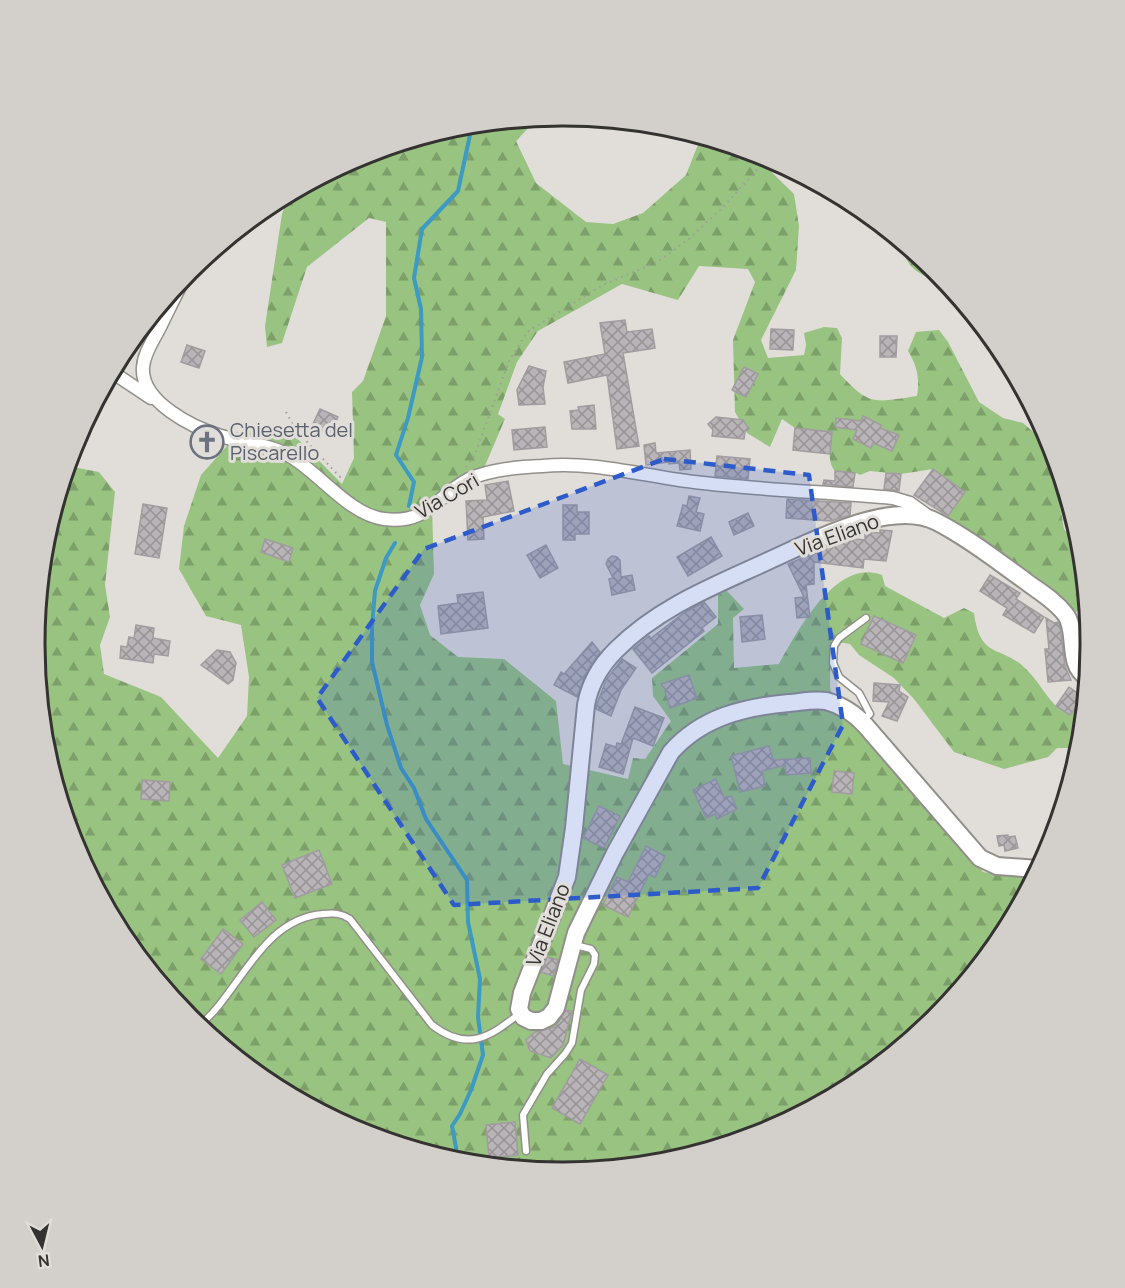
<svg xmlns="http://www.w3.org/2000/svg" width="1125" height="1288" viewBox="0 0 1125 1288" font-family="Manrope,sans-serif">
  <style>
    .forest { fill: url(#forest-firs) }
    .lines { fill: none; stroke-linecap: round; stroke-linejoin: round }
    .stream { stroke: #3c9ac3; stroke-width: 4 }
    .building { fill: url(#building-cross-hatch); stroke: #a19c9f; stroke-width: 1.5 }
    .lane-casing { stroke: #928f8b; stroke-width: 9 }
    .street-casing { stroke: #928f8b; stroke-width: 15 }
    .secondary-casing { stroke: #928f8b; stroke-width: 20 }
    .path { stroke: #9f9d99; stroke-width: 2; stroke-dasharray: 1.5 4.5; stroke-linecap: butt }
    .lane { stroke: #fff; stroke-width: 6 }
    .street { stroke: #fff; stroke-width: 12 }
    .secondary { stroke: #fff; stroke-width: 16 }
    .marked { fill: #2d5cca; fill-opacity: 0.2; stroke: #2d5cca; stroke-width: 4.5; stroke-dasharray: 12 8; stroke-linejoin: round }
    .labels { text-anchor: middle; stroke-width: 6; stroke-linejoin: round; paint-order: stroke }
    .worship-label { font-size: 20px; fill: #5b616d; stroke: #e1ded9; text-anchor: start }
    .street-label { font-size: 20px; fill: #343331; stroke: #e1ded9 }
    .rim { fill: none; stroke: #343331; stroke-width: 3 }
  </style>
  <defs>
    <pattern id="forest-firs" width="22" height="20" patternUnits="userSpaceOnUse" patternTransform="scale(1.5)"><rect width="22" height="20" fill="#98c381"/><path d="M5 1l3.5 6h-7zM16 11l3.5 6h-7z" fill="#7d9f6a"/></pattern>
    <pattern id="building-cross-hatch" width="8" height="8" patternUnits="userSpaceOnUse" patternTransform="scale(1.5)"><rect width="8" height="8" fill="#b9b4b7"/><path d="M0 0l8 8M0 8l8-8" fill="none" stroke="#979395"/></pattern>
  </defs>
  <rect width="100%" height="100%" fill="#e1ded9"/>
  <g class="forest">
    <path d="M532,119v5l-16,17 20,42 50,39 27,2 30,-11 43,-38 15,-38 51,16 42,41 5,32 -3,44 -35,70 7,18 36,-3 2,-10 -2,-12 20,-6 13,1 5,10 -2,36c30,33 35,28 77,22 3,-17 0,-31 -9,-45l8,-19 23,-2 9,12 31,60 24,16 20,5 16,14 20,62 5,30 17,21 6,55 -11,7c-20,-23 -53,-45 -79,-61 -16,-11 -38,-18 -50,-33l18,-26 -32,-23 -32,5 -31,-3 -10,4 -4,-2 -21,-2c-9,-10 -4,-26 -3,-39l-37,-4 -13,-9 -12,28 -23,-14 -12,-21 -2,-72 22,-58 -7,-13 -49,-3 -21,34 -56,-16 -84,47 -21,31 -19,52 7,5 -24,56 -49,33 2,66 -14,31 10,30 28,22 46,2 52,42 7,63 65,15 5,-21 12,1 26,-38 -18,-25 -1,-18 66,-54v-29l9,-4 17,18 -11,9 1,50 45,-4c18,-32 57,-107 103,-89l3,11 59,32 20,-10 10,5c6,48 28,31 53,57 11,11 18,25 29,36l20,1 8,5 -4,36h-23l-9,9 -44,12 -50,-17 -40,-53 -20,-21 -35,-23 -9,-11 -19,-3 -1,46 6,25 37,30 110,130 17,3 34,1 -33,62 -65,80 -80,65 -92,49 -99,30 -103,10 -103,-10 -99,-30 -91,-49 -80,-66 -66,-80 -48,-91 -30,-99 -10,-103 10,-103 23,-75 31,6 16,20 -10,93 5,32 -10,28 4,29 57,23 57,61 29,-42 2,-39 -8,-52 -35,-9 -27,-47 5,-43 17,-51 41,-46 35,3 8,-6 57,58 12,-26 -2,-66 11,-11 23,-65v-94l-17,-4 -62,49 -25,76 -15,4 -2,-21 17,-112 7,-19 72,-39 99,-30z"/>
    <path d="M902,243l34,28 13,16c-24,-12 -44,-14 -47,-44z"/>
  </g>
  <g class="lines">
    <g class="stream">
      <path d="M409,506l5,-24 -18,-27 12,-37 14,-61 -1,-48 -7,-31 8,-49 36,-38 12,-56 6,-10"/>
      <path d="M395,543l-9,15 -11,33 -3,36v35l15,63 14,43 13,20 12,31 41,61 1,42 12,57 -2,38 5,38 -12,35 -11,24 -8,12 5,27 6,9"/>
    </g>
  </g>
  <g class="building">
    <path d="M625,320l2,12 25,-3 3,19 -32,5 16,93 -22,3 -10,-74 -39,8 -4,-21 41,-8 -5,-31z"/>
    <path d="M771,329l23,1 -1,20 -23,-1z"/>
    <path d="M880,336h17l-1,21h-16z"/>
    <path d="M187,345l18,6 -6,17 -18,-6z"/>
    <path d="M529,366l17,5 -3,16 2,17 -26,1 -2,-15z"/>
    <path d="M744,367l14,7 -12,23 -14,-7z"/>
    <path d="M594,405l2,24h-24l-2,-18 9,-1 -1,-3z"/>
    <path d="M320,409l18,8 -8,18 -18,-9z"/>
    <path d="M863,416l18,9 -1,3 19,7 -7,16 -19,-8 -2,5 -18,-9 4,-9 -22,-3 1,-9 25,3z"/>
    <path d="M716,417l27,3 6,9 -4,2 -1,8 -32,-3 1,-6 -5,-6z"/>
    <path d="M545,427l2,20 -33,3 -2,-20z"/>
    <path d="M795,428l37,4 -2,22 -37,-4z"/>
    <path d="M655,443l1,10 34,-3 1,19 -11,1 -1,-7 -10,1v-2l-23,3 -2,-20z"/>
    <path d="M717,456l33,3 -2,20 -33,-3z"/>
    <path d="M933,469l32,23 -17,24 -34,-21z"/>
    <path d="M835,471l20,2 -2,14 -30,-3 1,-4 11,1z"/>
    <path d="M886,473l15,1 -2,17 -15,-2z"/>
    <path d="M508,481l6,30 -31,6 1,22 -16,1 -2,-39 21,-1 -2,-15z"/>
    <path d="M689,496l11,2 -4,14 8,2 -4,17 -23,-5 6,-21 4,1z"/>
    <path d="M787,499l64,4 -1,12 -19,6 -45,-3z"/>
    <path d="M143,504l24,4 -8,50 -24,-4z"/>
    <path d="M563,505h14v7h12v22h-14v6h-12z"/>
    <path d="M748,513l6,13 -20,9 -5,-13z"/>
    <path d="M880,530l12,1 -6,30 -22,-2 -1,9 -49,-6v22l-8,1 4,32 -13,1 -2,-20 9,-1 -16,-33 59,-26 18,2v-8l15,1z"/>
    <path d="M711,537l11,19 -34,20 -11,-19z"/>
    <path d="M265,539l28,9 -4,14 -28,-10z"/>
    <path d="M546,545l12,23 -18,10 -13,-23z"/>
    <path d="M612,556l5,1 3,3 1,17 11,-2 3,15 -23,5 -3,-16 4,-1 -7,-14 2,-5z"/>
    <path d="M990,575l30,18 -4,6 28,18 -10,16 -31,-18 4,-7 -27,-17z"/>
    <path d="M483,592l5,36 -47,6 -3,-28 20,-3 -1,-8z"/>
    <path d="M704,602l12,15 -14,11 2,3 -52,42 -19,-24 16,-13 2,2 33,-25z"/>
    <path d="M762,615l3,24 -23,3 -2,-25z"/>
    <path d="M874,616l42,19 -13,28 -42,-19z"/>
    <path d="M1046,618l8,5 4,-1 2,4 5,40 6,14 -23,2 -3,-33h4z"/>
    <path d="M136,625l18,3 -1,10 17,3 -2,15 -14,-2 -1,9 -33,-5 1,-12 6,1 2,-10 5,1z"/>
    <path d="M592,642l8,10 -13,19 -10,26 -23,-12 7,-13 3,2z"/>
    <path d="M217,650l13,2 6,11 -3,17 -5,4 -27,-19z"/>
    <path d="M622,659l14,9 -15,22 -10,26 -15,-7v-2l10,-27z"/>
    <path d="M689,675l8,23 -27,10 -5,-17 1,-1 -5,-6z"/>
    <path d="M874,683l26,2 -1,6 9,6 -11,24 -15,-5 7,-14 -16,-1z"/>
    <path d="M1069,687l16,11 -1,14 -8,-5 -6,8 -14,-9z"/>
    <path d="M635,707l29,11 -11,28 -20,-8 -10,36 -24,-7 7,-23 10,3 1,-4 4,1z"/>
    <path d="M769,746l4,14 37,-2 1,15 -25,2 -1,-10 -23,6 3,15 -25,6 -9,-36z"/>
    <path d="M834,771l20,2 -2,21 -20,-2z"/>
    <path d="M716,779l8,19 7,-2 6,13 -20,10 -2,-5 -9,4 -13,-28z"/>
    <path d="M142,780l28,2 -1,19 -28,-2z"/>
    <path d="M599,806l21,10 -16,32 -21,-10z"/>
    <path d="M1008,835v2l7,-1 3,12 -13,3 -1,-6 -5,1 -2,-10z"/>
    <path d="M646,846l19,10 -10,21 -6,-3 -21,43 -25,-12 14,-28 11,5z"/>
    <path d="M319,850l13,34 -37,14 -13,-33z"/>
    <path d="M262,902l14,18 -22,17 -14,-17z"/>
    <path d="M223,929l20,15 -22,30 -20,-15z"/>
    <path d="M547,957l11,3 -5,16 -12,-4z"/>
    <path d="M566,1010l6,1 -9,34 -12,13 -21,-7 -4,-11 9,-8 20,-5z"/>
    <path d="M580,1059l28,16 -28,49 -28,-16z"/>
    <path d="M515,1122l3,33 -29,3 -3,-33z"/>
  </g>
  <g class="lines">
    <g class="lane-casing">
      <g id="lane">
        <path d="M863,720l7,-6 -11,-21 -20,-16 -6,-14 1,-17 5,-8 27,-20"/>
        <path d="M199,1026c42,-35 62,-107 124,-112 11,-1 18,-1 27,5l82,106c35,27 57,13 88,-12"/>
        <path d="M526,1151l-3,-36 24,-41 18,-20 7,-11 9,-53 13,-26 1,-9 -4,-6 -16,-4"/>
      </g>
    </g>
    <g class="street-casing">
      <g id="street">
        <path d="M186,275c-9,17 -18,36 -27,54 -6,12 -15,24 -16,38 -3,35 51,61 78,69 22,7 47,8 67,19 30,16 61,60 96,64 44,6 53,-24 85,-40 22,-10 50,-12 73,-13 54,-5 100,10 152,16 66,8 133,10 199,16l17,5 18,13"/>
        <path d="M112,372l39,26"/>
        <path d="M1061,476l11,48 6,9"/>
      </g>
    </g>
    <g class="secondary-casing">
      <path id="secondary" d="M1038,869l-41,-3 -17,-8 -115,-133c-10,-11 -24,-20 -39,-24 -12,-2 -25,1 -37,2 -45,4 -87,14 -118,49l-56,101 -39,80 -20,75 -7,9 -8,4h-10l-8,-4 -4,-8 3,-16 45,-116 7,-49 12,-123c4,-22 14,-39 30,-55 43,-43 98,-64 152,-89 43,-19 123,-63 169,-39 31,16 59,38 87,58 14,11 31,20 42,35 12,18 0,50 21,62"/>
    </g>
    <g class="path">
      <path d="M286,412l10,18 44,47 -2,2"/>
      <path d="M466,467l9,-13 34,-93 18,-29 74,-46 58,-25 31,-23 33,-31 45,-49"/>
    </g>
    <use href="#lane" class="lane"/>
    <use href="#street" class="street"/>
    <use href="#secondary" class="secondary"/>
  </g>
  <path class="marked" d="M664,459l145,16 34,250 -85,163 -304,17 -137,-207 107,-149z"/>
  <defs>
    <g id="church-ring" transform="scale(1.725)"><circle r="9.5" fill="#e1ded9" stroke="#6b7280" stroke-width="1.5"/><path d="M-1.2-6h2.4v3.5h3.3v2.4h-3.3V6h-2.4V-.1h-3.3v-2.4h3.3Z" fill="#6b7280"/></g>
  </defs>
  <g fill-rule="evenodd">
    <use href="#church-ring" x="207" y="442"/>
  </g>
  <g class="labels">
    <g class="worship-label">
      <text x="230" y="437">Chiesetta del<tspan x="230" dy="23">Piscarello</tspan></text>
    </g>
    <g class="street-label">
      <text transform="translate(447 496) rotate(-30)" y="7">Via Cori</text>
      <text transform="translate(837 535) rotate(-20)" y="7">Via Eliano</text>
      <text transform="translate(548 925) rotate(-69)" y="7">Via Eliano</text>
    </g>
  </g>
  <path d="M0 0H1125V1288H0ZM562 126H563A517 517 0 0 1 1080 643V645A517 517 0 0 1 563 1162H562A517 517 0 0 1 45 645V643A517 517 0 0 1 562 126Z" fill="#d3d0cc" fill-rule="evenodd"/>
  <path class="rim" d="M562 126H563A517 517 0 0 1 1080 643V645A517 517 0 0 1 563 1162H562A517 517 0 0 1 45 645V643A517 517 0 0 1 562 126Z"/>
  <g transform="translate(42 1246) rotate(173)" stroke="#e1ded9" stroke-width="4.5" paint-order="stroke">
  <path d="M0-4.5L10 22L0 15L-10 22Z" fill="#343331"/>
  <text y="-9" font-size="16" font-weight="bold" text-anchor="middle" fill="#343331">N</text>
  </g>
</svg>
